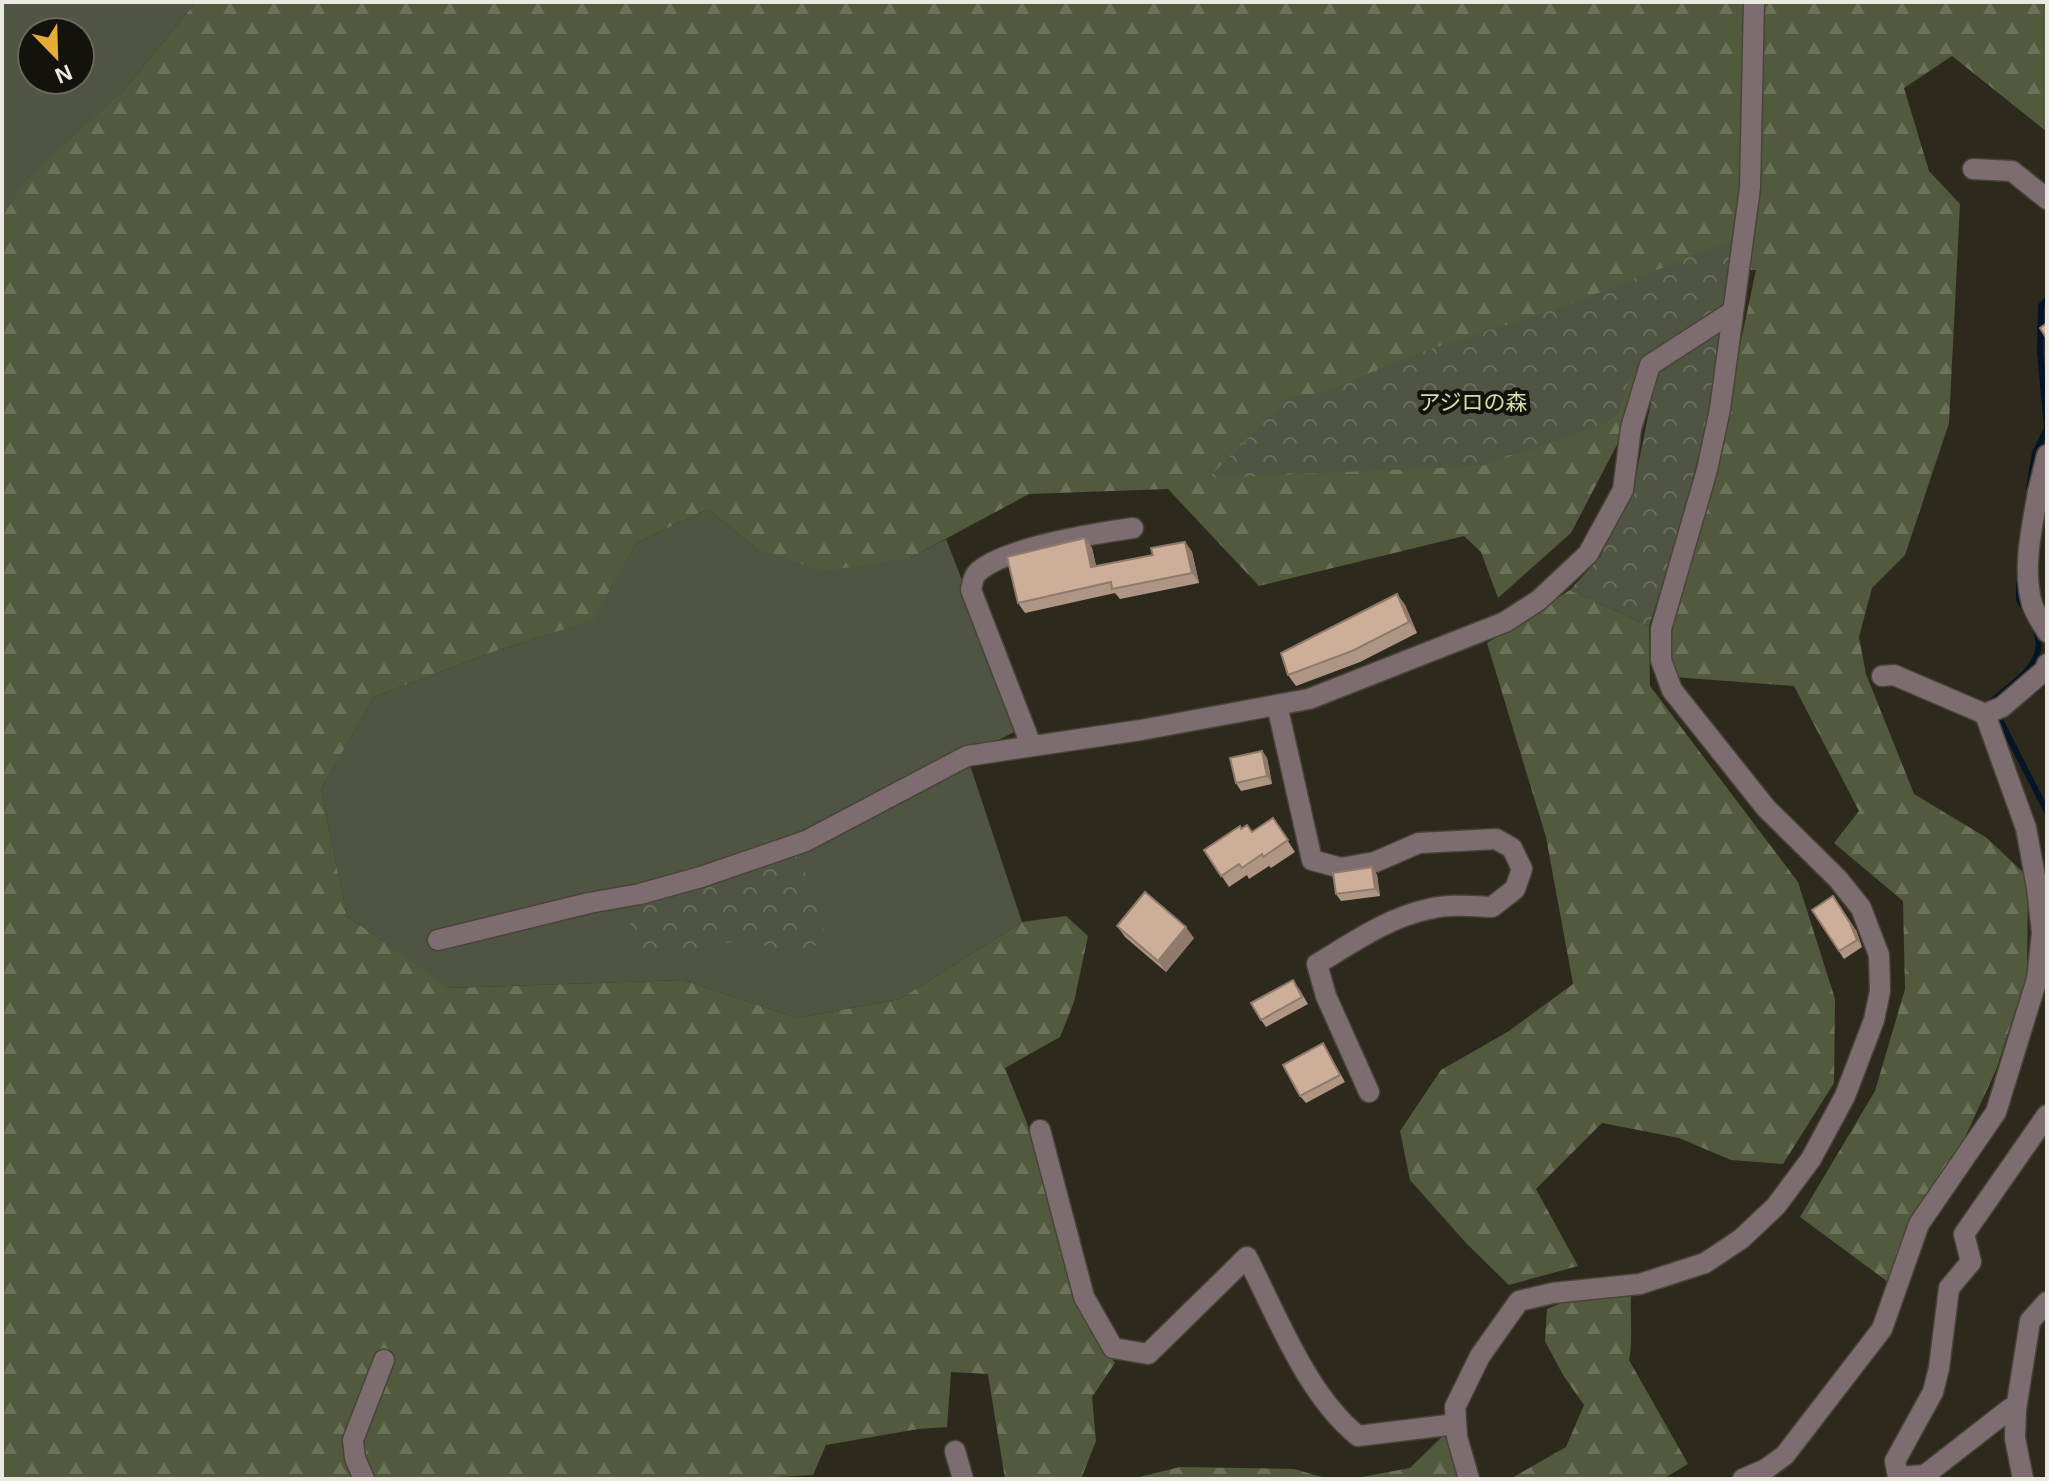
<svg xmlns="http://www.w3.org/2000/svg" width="2049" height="1481" viewBox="0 0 2049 1481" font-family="Arial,'Noto Sans JP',sans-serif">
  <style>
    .grass { fill: #4f5443; fill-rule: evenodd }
    .forest { fill: url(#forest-firs) }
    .park { fill: url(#park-crowns) }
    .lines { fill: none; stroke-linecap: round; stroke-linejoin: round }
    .stream { stroke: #051428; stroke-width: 6 }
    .minor-casing { stroke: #484538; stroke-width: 23 }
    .minor { stroke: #7d6d70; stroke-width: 20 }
    .wall { fill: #af9684 }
    .shaded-wall { fill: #8f7a6b }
    .building { fill: #ccae99; stroke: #8f7a6b; stroke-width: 2 }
    .labels { text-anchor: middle; stroke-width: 8; stroke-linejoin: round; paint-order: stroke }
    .park-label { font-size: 22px; fill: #d0e0a8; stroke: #14120d }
  </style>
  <defs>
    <pattern id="forest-firs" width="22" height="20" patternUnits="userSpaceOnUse" patternTransform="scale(2)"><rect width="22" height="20" fill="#525a3d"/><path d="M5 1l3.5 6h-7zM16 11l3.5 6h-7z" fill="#6b7259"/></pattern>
    <pattern id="park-crowns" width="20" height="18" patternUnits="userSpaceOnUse" patternTransform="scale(2)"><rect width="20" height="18" fill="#4f5443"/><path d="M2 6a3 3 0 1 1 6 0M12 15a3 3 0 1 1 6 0" fill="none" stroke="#686d5e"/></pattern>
  </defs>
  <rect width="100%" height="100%" fill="#2d2a1d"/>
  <g class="grass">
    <path d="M2,2h194l-72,88 -122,126zM32,32h48v48h-48z"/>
    <path d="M708,509l50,41 152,8 36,-19 74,190 -53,27 55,166 -122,77 -103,19 -114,-38 -235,8 -101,-72 -26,-127 53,-92 116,-44 102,-33 44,-77z"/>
  </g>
  <g class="forest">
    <path d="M196,2h1851v130l-95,-76 -48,32 25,83 31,33 -11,219 -44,132 -33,33 -13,49 7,37 48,120 73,44 41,39 -1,98 -31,95 -35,76 -73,136 -88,-65 75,-126 30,-102 -2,-88 -69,-58 25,-32 -65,-125 -120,-9 -6,-47 43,-148 45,-212h-34l-81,88 -20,79 -50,96 -73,65 -17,-46 -17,-16 -205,50 -91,-97 -139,5 -119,64 -86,13 -66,-21 -50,-41 -72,34 -43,77 -103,33 -116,44 -53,92 26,127 102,72 234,-8 114,38 103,-19 122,-77 44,-6 22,20 -14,66 -14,35 -55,31 22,55 48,181 40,59 -23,34 4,44 -15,38h-76l-17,-105 -37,-2 -4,55 -29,2 -92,16 -13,30 -74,4h-737v-1262l23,-35 99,-92z"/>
    <path d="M1570,590l79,36 1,60 148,196 37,117 -1,84 -51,81 -52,-4 -52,-22 -77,-15 -66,66 42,77 -69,19 -43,-42 -56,-63 -10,-49 41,-61 68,-39 64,-47 -27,-147 -59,-194z"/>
    <path d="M1618,1292l13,3c-1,20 2,48 -2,65l59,104 -25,15h-153l56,-32 18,-42 -21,-30 -18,-34 2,-32 24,-10z"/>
    <path d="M1448,1431l24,48h-121l59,-11z"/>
    <path d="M1180,1467l114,2 35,10h-198z"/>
  </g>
  <g class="park">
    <path d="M1733,240l-7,66 -52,33 -44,39 -12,36 -15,11 -121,41 -274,12 83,-82 32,-3 86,-37 156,-50z"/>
    <path d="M1726,327c-19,105 -43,197 -77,299l-79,-36 30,-33 33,-67 24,-117z"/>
    <path d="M799,854l29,88 -34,10 -55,-12 -45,11 -54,-1 -17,-46z"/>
  </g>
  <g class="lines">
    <g class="stream">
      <path d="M2029,488l6,-35 12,-25 -7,-77 1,-45 6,-7"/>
      <path d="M2019,583v16l6,11"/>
      <path d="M2037,634c10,30 -26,50 -46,68l56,110"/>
    </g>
    <g class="minor-casing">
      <g id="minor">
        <path d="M1973,169l39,2 35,28"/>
        <path d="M2047,455l-9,37 9,-1"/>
        <path d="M2038,492c-6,36 -16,76 -6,112 3,9 10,19 15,28"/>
        <path d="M1882,676l12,-1 91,39"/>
        <path d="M1277,705l35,155 29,8 34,-6 44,-19 77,-4 16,9 10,21 -7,20 -23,18c-20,-1 -43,-3 -63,2 -40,8 -77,34 -112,55l9,32 43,96"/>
        <path d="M1031,745l-60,-155c1,-5 2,-13 6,-17 24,-25 121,-40 156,-45"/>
        <path d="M438,940l151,-37 51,-9 61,-17 105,-36 161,-85 174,-26 168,-31 196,-77 34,-22 49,-46 35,-64 8,-62 19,-63 82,-53"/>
        <path d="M2047,1115l-83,119 7,28 -22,26 -10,80 -6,24 -38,69 3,16 27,-2 86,-67 5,1 14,-88 17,-19"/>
        <path d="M1040,1130l44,167 29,51 35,6 99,-97c30,59 60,138 111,179l98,-12"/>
        <path d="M2016,1409l-1,29 8,41"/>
        <path d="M955,1451l8,28"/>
        <path d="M364,1479l-9,-21 -2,-18 31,-80"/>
        <path d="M1469,1479l-12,-42 -2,-30 25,-51 39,-55 34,-8 87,-9 65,-21 36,-24 35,-33 35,-47 34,-63 29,-76 6,-29 -1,-36 -18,-47 -23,-29 -72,-71 -94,-118 -11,-30v-31l46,-159 13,-61 30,-221 4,-186"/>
        <path d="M1743,1479l23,-10 19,-14 97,-126 37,-105 77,-112 41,-133 5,-46 -5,-45 -11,-60 -41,-114 17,-7 43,-37 2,-6"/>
      </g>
    </g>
    <use href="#minor" class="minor"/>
  </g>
  <g class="wall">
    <path d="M1085,538l7,10 4,18 57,-11 32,-13 7,10 7,31 -79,16 -5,-6 -90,20 -7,-10z"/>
    <path d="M1397,594l8,11 12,28 -57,29 -64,24 -8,-11z"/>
    <path d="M1262,751l5,7 5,26 -31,7 -5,-8z"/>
    <path d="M1273,818l22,34 -24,16 -2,-2 -20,13 -2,-4 -18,12 -25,-37 37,-21 11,3z"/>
    <path d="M1372,867l5,8 3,21 -39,5 -5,-7z"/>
    <path d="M1812,910l44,20 6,17 -18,12z"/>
    <path d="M1117,926l77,12 -28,34 -41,-35z"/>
    <path d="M1298,987l10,17 -42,23 -5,-7z"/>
    <path d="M1323,1043l22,39 -39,21 -6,-7z"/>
  </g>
  <g class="shaded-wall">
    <path d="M1085,538l7,10 7,30 -8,-11z"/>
    <path d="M1185,542l7,10 7,31 -7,-10z"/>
    <path d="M1397,594l8,11 12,28 -8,-11z"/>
    <path d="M1262,751l5,7 5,26 -5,-8z"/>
    <path d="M1372,867l5,8 3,21 -5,-7z"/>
    <path d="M1833,896l23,34 6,17 -5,-7z"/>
    <path d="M1186,927l8,11 -28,34 -8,-11z"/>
  </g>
  <g class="building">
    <path d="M2047,323v16l-7,-11z"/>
    <path d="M1085,538l6,29 62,-12 -2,-7 34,-6 7,31 -80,16 -1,-7 -93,21 -11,-46z"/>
    <path d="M1397,594l12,28 -57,29 -64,24 -7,-22z"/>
    <path d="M1262,751l5,25 -31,7 -6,-25z"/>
    <path d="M1273,818l15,22 -25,17 -1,-3 -20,14 -3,-4 -18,12 -17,-26 36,-24 1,3 6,-4 5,7z"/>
    <path d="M1372,867l3,22 -39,5 -3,-21z"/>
    <path d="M1145,892l41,35 -28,34 -41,-35z"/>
    <path d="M1833,896l17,27 7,17 -18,11 -27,-41z"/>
    <path d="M1293,980l9,17 -41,23 -10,-17z"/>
    <path d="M1323,1043l17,32 -40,21 -17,-31z"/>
  </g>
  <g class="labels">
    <g class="park-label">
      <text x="1473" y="410">アジロの森</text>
    </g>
  </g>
  <rect width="2049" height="1481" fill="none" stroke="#ebe8e0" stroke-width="8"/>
  <g transform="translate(56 56) rotate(157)"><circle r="38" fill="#14120d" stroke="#6a6861" stroke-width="2"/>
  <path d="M0-6L14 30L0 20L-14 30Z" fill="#e7ac36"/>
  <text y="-12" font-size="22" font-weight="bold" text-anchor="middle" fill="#ebe8e0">N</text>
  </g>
</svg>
